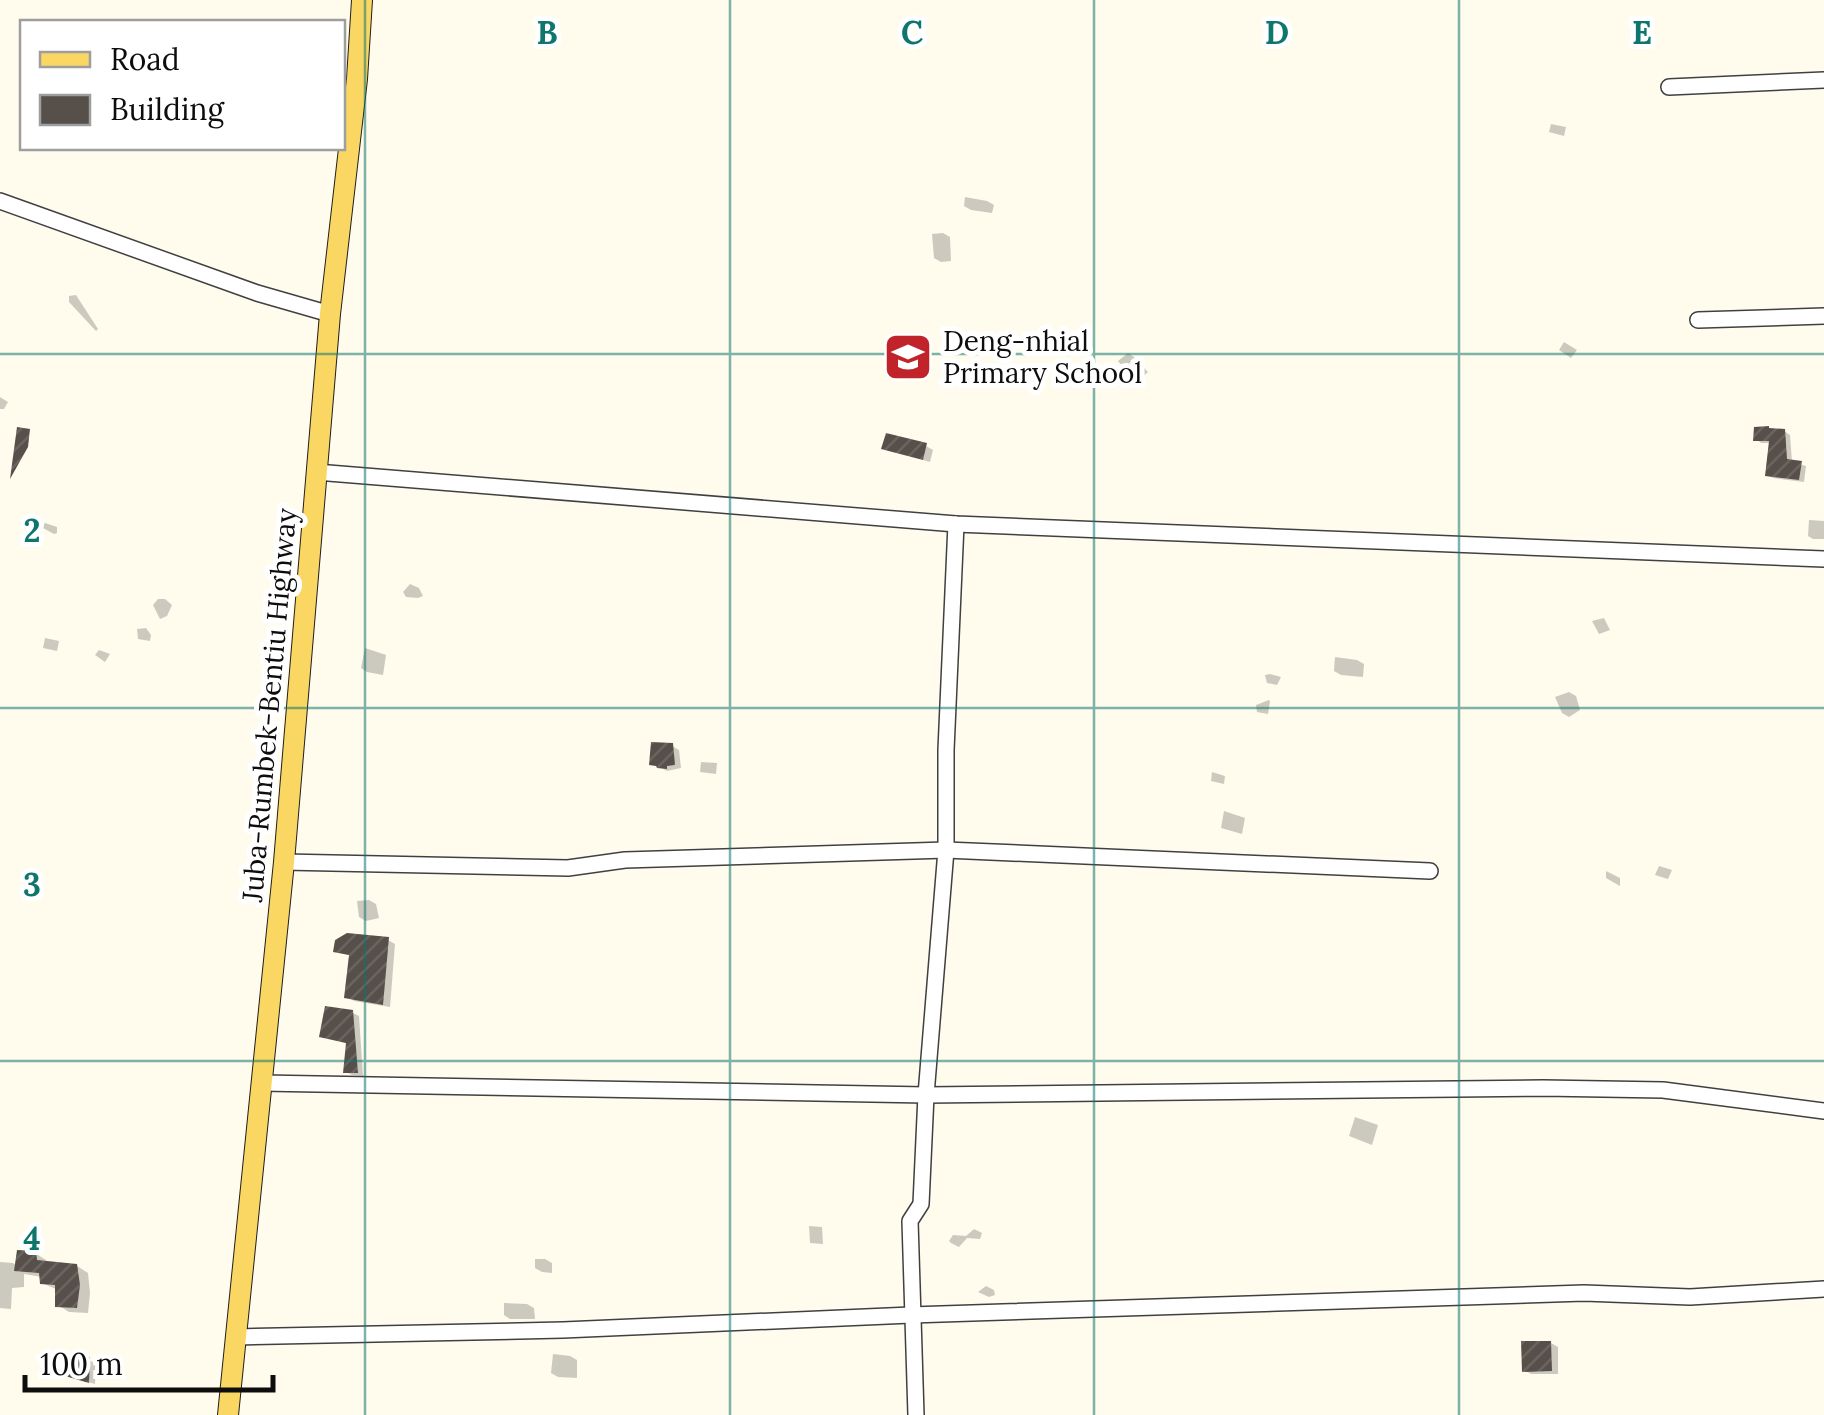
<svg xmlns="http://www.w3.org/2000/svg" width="1824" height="1415" viewBox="0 0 1824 1415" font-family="Lora,serif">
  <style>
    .shadow { fill: #0003 }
    .building { fill: url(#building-hatch) }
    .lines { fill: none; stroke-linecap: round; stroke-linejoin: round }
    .minor-casing { stroke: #404040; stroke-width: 18 }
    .major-casing { stroke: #1e1e1e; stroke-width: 22 }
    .minor { stroke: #fff; stroke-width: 15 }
    .major { stroke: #fad663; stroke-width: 20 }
    .grid { fill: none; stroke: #0f766e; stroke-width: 2.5; stroke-opacity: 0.55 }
    .labels { text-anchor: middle; stroke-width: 10; stroke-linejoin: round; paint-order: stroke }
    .poi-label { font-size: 28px; fill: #0d0d0d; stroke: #fff; text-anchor: start }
    .street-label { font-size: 28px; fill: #0d0d0d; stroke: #fff }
    .grid-label { font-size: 32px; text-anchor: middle; font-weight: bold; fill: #0f766e; stroke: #fff; stroke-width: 10; stroke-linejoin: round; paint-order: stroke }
  </style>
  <defs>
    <pattern id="building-hatch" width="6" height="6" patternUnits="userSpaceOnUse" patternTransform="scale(2.5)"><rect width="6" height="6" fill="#564f4a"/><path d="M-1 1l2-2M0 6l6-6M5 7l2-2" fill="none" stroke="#696460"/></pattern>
  </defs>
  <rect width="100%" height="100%" fill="#fffcee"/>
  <g class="shadow">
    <path d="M1551,124l15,3 -2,9 -15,-4z"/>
    <path d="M965,197l22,4 7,4 -2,8 -21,-3 -7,-4z"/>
    <path d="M943,233l7,4 1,24 -10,1 -7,-4 -2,-24z"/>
    <path d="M76,295l22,34 -2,2 -27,-29v-6z"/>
    <path d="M1564,342l13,8 -6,8 -12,-8z"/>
    <path d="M1128,353l6,4 14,15 -10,9 -7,-4 -13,-16z"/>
    <path d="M0,397l8,5 -4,7h-4z"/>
    <path d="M1784,431l6,4 2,27 14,4 -2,16 -31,-4 -6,-3 4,-32h-10l-5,-4z"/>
    <path d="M926,446l7,4 -3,12 -46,-14z"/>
    <path d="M1809,520l15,1v18h-11l-5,-3z"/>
    <path d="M45,523l12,4v6l-3,1 -13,-7z"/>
    <path d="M410,584l9,4 4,8 -5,2 -12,-1 -3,-5z"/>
    <path d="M158,599h7l7,6 -5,11 -7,3 -7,-14z"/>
    <path d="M1604,618l6,12 -11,4 -7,-13z"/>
    <path d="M146,628l5,7 -1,6 -12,-2 -1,-10z"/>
    <path d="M45,638l14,3 -2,10 -14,-3z"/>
    <path d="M365,648l21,7 -3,20 -16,-3 -6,-4z"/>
    <path d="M99,650l11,4 -5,8 -10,-7z"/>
    <path d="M1335,657l22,3 7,4 -1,13 -22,-2 -7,-4z"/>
    <path d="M1270,674l11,3 -4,8 -10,-2 -2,-8z"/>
    <path d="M1569,692l7,4 4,14 -11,7 -7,-4 -7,-16z"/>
    <path d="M1269,700l1,1 -2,13 -11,-2 -1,-7z"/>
    <path d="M672,746l7,4 2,18 -14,3 -15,-8z"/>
    <path d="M701,762l16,1 -1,11 -16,-2z"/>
    <path d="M1212,772l13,4 -1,8 -13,-3z"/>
    <path d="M1224,811l21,7 -3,16 -21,-6z"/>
    <path d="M1659,866l13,4 -4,9 -13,-4z"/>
    <path d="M1606,871l14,7v8l-14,-8z"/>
    <path d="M369,900l7,4 3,14 -13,3 -7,-4 -2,-16z"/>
    <path d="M388,940l7,4 -5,63 -36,-6 -7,-4 5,-41 -17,-5z"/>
    <path d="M353,1013l6,3 4,60 -11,-1 -6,-3 2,-28 -26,-8z"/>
    <path d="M1355,1117l23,8 -6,20 -23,-9z"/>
    <path d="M809,1226l13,1 1,17 -13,-1z"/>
    <path d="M974,1229l8,4 -2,6 -13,-1 -8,9 -8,-4 -2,-2 4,-6 13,1z"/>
    <path d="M35,1253l11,7 1,4 30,2 11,7 2,20 -2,20 -19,-1 -11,-7v-15l-16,-7v-6l-18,-3v13l-12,1 -1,21 -11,-1v-46l13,1 4,3z"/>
    <path d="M535,1259h10l7,4v10l-10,-1 -7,-4z"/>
    <path d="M986,1286l8,4 1,5 -6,2 -11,-5z"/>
    <path d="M504,1303l23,1 7,4 1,11h-25l-6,-4z"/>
    <path d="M1551,1343l7,4v27h-27l-7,-4z"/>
    <path d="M553,1354l17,2 7,4v18l-19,-1 -7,-4z"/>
    <path d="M89,1360l7,4 -1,20 -21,-6z"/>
  </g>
  <g class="building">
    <path d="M1769,426v2l16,1 2,30 15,2 -3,19 -34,-4 4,-35h-16l1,-14z"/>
    <path d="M17,427l13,2 -2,18 -18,32z"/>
    <path d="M886,433l41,10 -4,17 -42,-11z"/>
    <path d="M651,742l22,1 2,22 -8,1v3l-10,-1 -1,-2 -7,-1z"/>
    <path d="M347,933l42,4 -6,68 -39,-7 5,-43 -16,-3 2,-12z"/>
    <path d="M325,1006l28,4 5,63h-15l3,-30 -27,-6z"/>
    <path d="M17,1250l19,1 1,9 40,4 3,21 -3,23 -22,-1v-22l-15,-1 -1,-11 -25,-2z"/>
    <path d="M1521,1341h30l1,30 -30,1z"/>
    <path d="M61,1354l29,3 -1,26 -24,-7z"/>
  </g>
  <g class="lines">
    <g class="minor-casing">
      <g id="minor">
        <path d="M1669,87l155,-7"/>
        <path d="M0,201l257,92 73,21"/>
        <path d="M1698,320l126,-4"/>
        <path d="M316,472l640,52 868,35"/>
        <path d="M284,862l284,6 57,-8 321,-10 484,21"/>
        <path d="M262,1083l664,12 617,-7 120,2 161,21"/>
        <path d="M236,1337l327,-7 348,-15 673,-22 106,4 134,-8"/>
        <path d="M916,1415l-6,-194 11,-17 5,-109 20,-245v-100l10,-226"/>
      </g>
    </g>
    <g class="major-casing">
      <path id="major" d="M228,1415l56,-553 46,-548 27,-235 5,-79"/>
    </g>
    <use href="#minor" class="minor"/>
    <use href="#major" class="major"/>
  </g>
  <path class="grid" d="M365,0v1415M730,0v1415M1094,0v1415M1459,0v1415M0,354h1824M0,708h1824M0,1061h1824"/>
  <defs>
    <g id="school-square" transform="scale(2.5)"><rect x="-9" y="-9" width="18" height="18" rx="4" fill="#c0232a" stroke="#fff"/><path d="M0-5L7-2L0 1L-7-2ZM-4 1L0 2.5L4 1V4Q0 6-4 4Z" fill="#fff"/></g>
  </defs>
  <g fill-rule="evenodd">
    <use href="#school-square" x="908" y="357"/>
  </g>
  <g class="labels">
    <g class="poi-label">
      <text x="943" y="351">Deng-nhial<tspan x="943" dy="32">Primary School</tspan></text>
    </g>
    <g class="street-label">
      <text transform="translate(269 705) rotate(-85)" y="10">Juba-Rumbek-Bentiu Highway</text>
    </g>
  </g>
  <g class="grid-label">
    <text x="547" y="44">B</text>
    <text x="912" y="44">C</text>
    <text x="1277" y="44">D</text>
    <text x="1642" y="44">E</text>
    <text x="32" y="542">2</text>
    <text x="32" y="896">3</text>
    <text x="32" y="1250">4</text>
  </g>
  <rect x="20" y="20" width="325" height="130" fill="#ffffff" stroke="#9e9e9e" stroke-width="2.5"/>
  <rect x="40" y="52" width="50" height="15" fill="#fad663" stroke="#9e9e9e" stroke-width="2.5"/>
  <text x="110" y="70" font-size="30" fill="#0d0d0d">Road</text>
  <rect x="40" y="95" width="50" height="30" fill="#564f4a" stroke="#9e9e9e" stroke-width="2.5"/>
  <text x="110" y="120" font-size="30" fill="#0d0d0d">Building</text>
  <path d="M25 1375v15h248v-15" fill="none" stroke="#0d0d0d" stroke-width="5"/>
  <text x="40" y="1375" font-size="30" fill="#0d0d0d" stroke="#ffffff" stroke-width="8" paint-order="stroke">100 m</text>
</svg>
